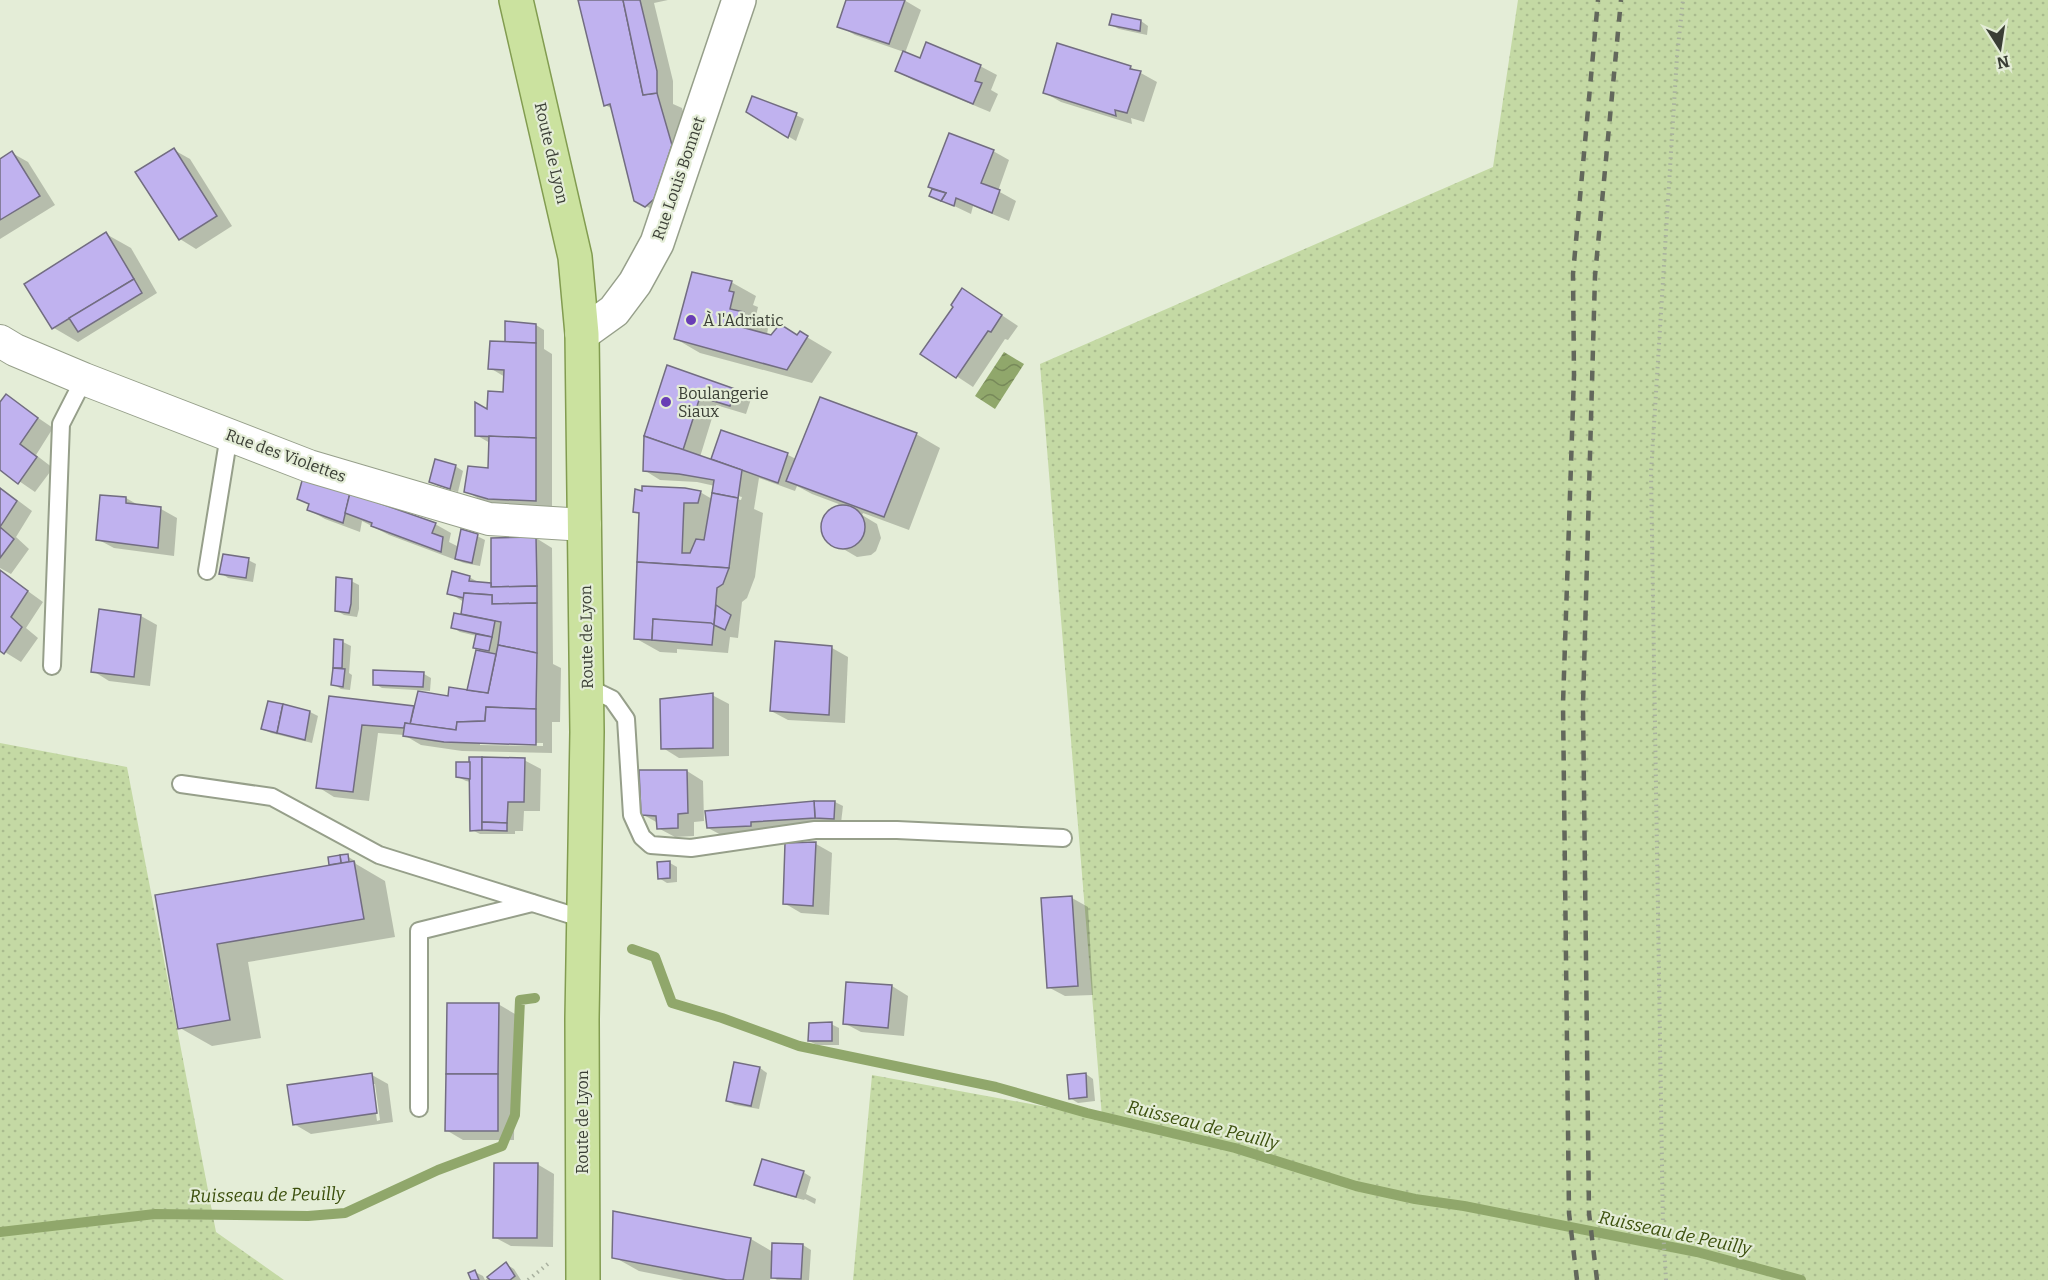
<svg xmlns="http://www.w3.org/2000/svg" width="2048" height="1280" viewBox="0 0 2048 1280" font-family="Bitter,serif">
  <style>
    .grass { fill: url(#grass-dots) }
    .water { fill: url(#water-waves) }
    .shadow { fill: #0003; fill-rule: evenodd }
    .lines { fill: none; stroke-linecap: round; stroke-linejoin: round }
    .stream { stroke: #90a76b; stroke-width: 10 }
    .building { fill: #c0b2ef; stroke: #726d81; stroke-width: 1.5 }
    .service-casing { stroke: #969f8a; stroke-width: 20 }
    .minor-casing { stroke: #969f8a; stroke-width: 34 }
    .tertiary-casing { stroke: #969f8a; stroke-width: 36 }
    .primary-casing { stroke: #829c50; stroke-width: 36 }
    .path { stroke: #a9b19f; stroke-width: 4; stroke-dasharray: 1.5 4.5; stroke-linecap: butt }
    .service { stroke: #fff; stroke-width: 16 }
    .minor { stroke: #fff; stroke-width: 32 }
    .tertiary { stroke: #fff; stroke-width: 33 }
    .primary { stroke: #cbe29f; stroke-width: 33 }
    .rail { stroke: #63685c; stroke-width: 4.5; stroke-dasharray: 10 10; stroke-linecap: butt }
    .poi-dot { fill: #683db5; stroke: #e4edd7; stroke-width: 2 }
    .labels { text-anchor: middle; stroke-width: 4.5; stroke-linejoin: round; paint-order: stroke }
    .street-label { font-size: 16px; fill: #3a3e35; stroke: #e4edd7 }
    .poi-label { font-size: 16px; fill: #3a3e35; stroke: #e4edd7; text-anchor: start }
    .water-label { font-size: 18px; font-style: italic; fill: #3b4f0c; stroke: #e4edd7 }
  </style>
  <defs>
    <pattern id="grass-dots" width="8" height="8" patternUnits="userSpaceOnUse" patternTransform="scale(1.5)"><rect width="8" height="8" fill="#c4d9a4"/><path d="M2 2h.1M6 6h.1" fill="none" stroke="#a9bb8e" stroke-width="1.8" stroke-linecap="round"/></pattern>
    <pattern id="water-waves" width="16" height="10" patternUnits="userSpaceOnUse" patternTransform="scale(1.5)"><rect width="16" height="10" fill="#90a76b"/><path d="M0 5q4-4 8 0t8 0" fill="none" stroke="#778959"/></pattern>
  </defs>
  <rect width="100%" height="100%" fill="#e4edd7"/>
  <g class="grass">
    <path d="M1518,0h530v1280h-1195l19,-205 230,42 -62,-753 453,-197z"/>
    <path d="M0,743l127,24 89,465 68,48h-284z"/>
  </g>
  <path class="water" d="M1004,352l20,12 -29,45 -20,-13z"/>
  <g class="shadow">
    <path d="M580,0h88l-14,3 19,78v23l9,4 14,52 -26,60 -34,-20 -23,-91 -8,-4z"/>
    <path d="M848,0h56l17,10 -16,43 16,7 59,6 17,9 -6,15 7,4 -8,18 -77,-32 -16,-9 7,-19 -49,-17 -16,-9z"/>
    <path d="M1141,21l7,5 -1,9 -28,-6 -8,-4z"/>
    <path d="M1130,67l27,15 -13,40 -13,-4 1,6 -71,-22 -16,-9z"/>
    <path d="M748,112l48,3 8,4 -8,22z"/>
    <path d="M174,150l16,9 42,67 -36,23 -16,-10z"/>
    <path d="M993,151l16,9 -11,31 18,10 -7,20 -36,-15 -2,8 -40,-19 2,-6z"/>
    <path d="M12,153l16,9 27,43 -55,34v-79z"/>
    <path d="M106,234l25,14 26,45 -79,49 -24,-14z"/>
    <path d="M731,282l25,14 -3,9 5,2 -3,13 13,8 -1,7 31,2 2,-4 32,19 -20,31 -112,-30 -24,-14z"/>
    <path d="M979,300l39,26 -10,14 -3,-1 -32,48 -50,-33z"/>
    <path d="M536,325l8,5v19l8,5v155l-46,-1 -24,-7 -16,-10 23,-21 1,-27 -14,-8 13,-24 16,-17v-17l-15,-9z"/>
    <path d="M668,367l67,23 16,9 -5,15 -30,-9 -16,52 12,4 10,-29 66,23 8,4 120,-25 24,14 -31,82 -46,-17 -1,2 15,9 4,14 -5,13 -5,4 -14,2 -29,-17 -4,-6 -1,-13 8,-11 13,-4 -32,-12 -15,-8 -2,5 -36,-13 -5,31 9,4 -8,64 -8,21 -5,4 -4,36 -8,-1 -2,16 -51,-4v4l-17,-1 -25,-14 6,-123 -6,-4 8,-18 57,-1 12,7 3,-13 -18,-4 -37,-2 -16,-10zM729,494l13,3 -1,3 -12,-3z"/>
    <path d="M6,396l47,32 -17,27 17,13 -18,24 -35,-24v-64z"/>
    <path d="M455,466l8,5 -5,21 -20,-6 -8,-5z"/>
    <path d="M0,487l32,24 -16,26 13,12 -18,25 -11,-6z"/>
    <path d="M126,498l14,8 21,3 16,9 -3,38 -60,-8 -17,-9z"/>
    <path d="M298,499l137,25 16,9 -2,9 10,5 18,-11 8,4 -5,26 -16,-3 -75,-28 -27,-14 -2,11 -35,-13 -16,-9 1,-5z"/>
    <path d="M536,538l16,10 1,116 8,4 -1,54h-8v31l-90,-2 -41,-6 -17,-10 -26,-2 -9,68 -35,-4 -16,-10 12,-89 85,11 34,-11 26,-5 12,-39 -12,-7 2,-11 -17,-4 -8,-5 11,-11 1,-14 -15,-9 20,-16 11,6 13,2zM480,742l63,1v3l-63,-1z"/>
    <path d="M248,560l8,4 -3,18 -25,-4 -7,-5z"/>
    <path d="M0,571l43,31 -17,26 12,10 -17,24 -21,-13z"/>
    <path d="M351,581l8,4v24l-2,8 -13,-2 -8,-5z"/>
    <path d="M141,616l16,9 -7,61 -41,-5 -16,-10z"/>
    <path d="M335,641l8,1 8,4 -2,27 3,2 -2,15 -9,-1 -8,-5z"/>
    <path d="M832,648l16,9 -3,66 -57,-3 -17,-9z"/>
    <path d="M424,674l7,4 -1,13 -48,-3 -7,-4z"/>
    <path d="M712,695l17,9v52l-50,2 -16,-10z"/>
    <path d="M310,712l8,4 -6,27 -41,-10 -8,-4z"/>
    <path d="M524,760l17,9 -1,42h-16l-1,20h-8v3h-35l-8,-4 -1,-48 -5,-1 -8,-4z"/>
    <path d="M687,771l16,10 1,40 -10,1v14l-19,1 -17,-9v-5l-16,-9z"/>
    <path d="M814,802h21l8,4 -2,17 -116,14 -17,-9z"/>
    <path d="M816,844l16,9 -3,62 -28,-2 -17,-10z"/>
    <path d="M347,856l8,5 1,3 29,17 10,56 -147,25 13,76 -49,8 -32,-18 -23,-132 177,-30 -3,-2z"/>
    <path d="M670,863l7,4v15l-10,1 -8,-5z"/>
    <path d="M1072,898l16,9 5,88 -28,1 -17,-9z"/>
    <path d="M892,986l16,10 -4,40 -43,-4 -17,-9z"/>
    <path d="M498,1004l17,10 -1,126h-51l-17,-10z"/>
    <path d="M831,1024l8,4v17h-22l-8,-4z"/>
    <path d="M760,1068l7,5 -8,36 -24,-4 -8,-4z"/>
    <path d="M1086,1074l7,5 2,22 -17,2 -8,-5z"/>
    <path d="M372,1075l16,9 5,38 -82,12 -17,-10zM372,1084h3l5,36 -3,1z"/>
    <path d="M537,1164l17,10 -1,73 -42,-1 -17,-9z"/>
    <path d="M803,1172l8,5 -5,17 10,5 -1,5 -10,-5 -1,1 -40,-11 -8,-4z"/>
    <path d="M614,1213l137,26 22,13 30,-7 8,5 -2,30h-32l-6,-4 -1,4h-86l-45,-9 -25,-14z"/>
    <path d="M506,1264l8,5 7,11h-48l2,-8 8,4 2,4z"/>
  </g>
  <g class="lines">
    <g class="stream">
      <path d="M632,949l23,8 17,46 50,15 77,28 197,41 91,26 148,35 121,38 59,13 49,7 233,46 104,28"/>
      <path d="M0,1232l155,-18 153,2 37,-3 93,-43 64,-24 13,-31 5,-115 15,-2"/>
    </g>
  </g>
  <g class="building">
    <path d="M578,0h45l20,95 14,-2 15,52 -18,54 -9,8 -11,-6 -24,-97 -6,2z"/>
    <path d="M623,0h17l17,71v22l-14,2z"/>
    <path d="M846,0h59l-16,44 -52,-17z"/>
    <path d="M1112,14l29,6 -1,11 -31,-6z"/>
    <path d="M926,42l55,23 -6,16 7,2 -9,21 -78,-33 8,-20 17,7z"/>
    <path d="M1057,43l74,23 -1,3 11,2 -14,42 -12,-3 1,6 -73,-23z"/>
    <path d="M752,96l45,17 -9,25 -42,-26z"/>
    <path d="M949,133l45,17 -13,33 19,7 -8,23 -36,-15 -2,8 -13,-5 5,-8 -18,-6z"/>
    <path d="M174,148l43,68 -38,24 -44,-68z"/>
    <path d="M12,151l28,45 -40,24v-61z"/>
    <path d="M932,189l14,4 -5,8 -12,-5z"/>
    <path d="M106,232l28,47 -82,50 -28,-45z"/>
    <path d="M692,272l40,9 -3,10 5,1 -4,17 14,3 -3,15 30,8 9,-11 17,11 3,-4 8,5 -21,34 -113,-31z"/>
    <path d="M134,279l8,14 -64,39 -9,-14z"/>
    <path d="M962,288l40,27 -11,17 -3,-1 -32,47 -36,-24 33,-47 -2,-2z"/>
    <path d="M505,321l31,3v19l-31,-1z"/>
    <path d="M490,341l46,2v95l-61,-2v-34l12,7 1,-18 15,1 1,-22 -16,-1z"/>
    <path d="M667,365l68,24 -5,17 -30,-9 -17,53 -39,-14z"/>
    <path d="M6,394l32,24 -18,26 17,13 -19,27 -18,-14v-68z"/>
    <path d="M820,397l97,36 -33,84 -98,-36z"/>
    <path d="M721,430l67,23 -10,30 -67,-24z"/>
    <path d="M489,436l47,2v63l-48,-2 -24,-7 4,-26 20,2z"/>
    <path d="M644,436l98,34 -4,28 -26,-5 2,-13 -35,-6 -36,-3z"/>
    <path d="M435,459l21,6 -6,24 -21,-7z"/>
    <path d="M303,477l47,16 -7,30 -36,-13 2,-6 -12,-5z"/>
    <path d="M642,486l43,2 16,3 -3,12h-14l-2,50h8l6,-14 8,1 8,-47 26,5 -9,70 -92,-6 2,-49 -6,-1 2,-23 7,2z"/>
    <path d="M0,488l17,13 -17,26z"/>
    <path d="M350,493l86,30 -4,10 11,4 -2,15 -70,-26 1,-3 -27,-10z"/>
    <path d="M100,495l26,2v6l35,4 -3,41 -62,-8z"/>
    <circle cx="843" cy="527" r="22"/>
    <path d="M0,527l14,12 -14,19z"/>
    <path d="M461,529l17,5 -6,29 -17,-4z"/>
    <path d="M536,537l1,49 -46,1v-49z"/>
    <path d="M223,554l26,4 -3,20 -27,-4z"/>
    <path d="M637,562l92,6 -6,16 -6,4 -3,37 -61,-6 -1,21 -18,-1z"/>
    <path d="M0,570l28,21 -17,26 11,10 -18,27 -4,-3z"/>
    <path d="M452,571l18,5 -1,5 22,2v4l46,-1v17l-45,1v-9l-28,-2v5l-17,-4z"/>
    <path d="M336,577l16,2 -1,25 -2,9 -14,-2z"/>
    <path d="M464,593l28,2v9l45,-1v50l-39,-8 3,-23 -40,-8z"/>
    <path d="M716,605l15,10 -6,15 -11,-5z"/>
    <path d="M99,609l42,6 -7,62 -43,-5z"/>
    <path d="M454,613l41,8 -3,16 -41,-9z"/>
    <path d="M653,619l58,4 3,2 -2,20 -60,-5z"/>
    <path d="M476,634l16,3 -3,14 -16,-3z"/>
    <path d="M334,639l9,1 -1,28h-9z"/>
    <path d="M775,641l57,5 -3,69 -59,-4z"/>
    <path d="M498,645l39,8 -1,56 -50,-2 -1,14 -28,1 -1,8 -46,-6 8,-33 30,5 1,-9 39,6z"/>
    <path d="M476,650l20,4 -8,39 -21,-3z"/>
    <path d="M333,668l12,1 -2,18 -12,-2z"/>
    <path d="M373,670l51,2 -1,15 -50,-2z"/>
    <path d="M713,693v55l-52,1 -1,-50z"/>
    <path d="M329,696l85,10 -4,18 -5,-1 -1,5 -42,-3 -9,67 -37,-4z"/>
    <path d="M268,701l15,3 -6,29 -16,-4z"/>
    <path d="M283,704l27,7 -5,29 -28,-7z"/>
    <path d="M486,707l50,2v36l-92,-3 -41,-6 2,-13 51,7 1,-8 28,-1z"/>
    <path d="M469,757h13v73l-12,1z"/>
    <path d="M482,757l43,1 -1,44h-16l-1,21 -25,-1z"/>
    <path d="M456,762h14v17l-14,-2z"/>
    <path d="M639,770h48l1,43 -10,1v14l-21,1 -1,-13 -15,-1z"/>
    <path d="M814,801h21l-1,18 -19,-1z"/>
    <path d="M814,801l1,17 -64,4v4l-44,2 -2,-17z"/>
    <path d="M482,822l25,1v8l-25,-1z"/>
    <path d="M816,842l-3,64 -30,-2 2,-61z"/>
    <path d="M348,854l1,8 -8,1 -1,-8z"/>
    <path d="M340,855l1,8 -12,2 -1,-8z"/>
    <path d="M354,861l10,58 -147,25 13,76 -52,9 -23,-134z"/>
    <path d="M670,861v17l-12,1 -1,-17z"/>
    <path d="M1072,896l6,90 -31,2 -6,-90z"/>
    <path d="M846,982l46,3 -4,43 -45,-4z"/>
    <path d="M447,1003h52l-1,71h-52z"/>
    <path d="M832,1022v19h-24l1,-18z"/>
    <path d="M734,1062l26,5 -9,39 -25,-5z"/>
    <path d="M372,1073l5,40 -84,12 -6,-40z"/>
    <path d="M1086,1073l1,24 -18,2 -2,-24z"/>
    <path d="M446,1074h52v57h-53z"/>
    <path d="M762,1159l42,12 -8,26 -42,-12z"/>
    <path d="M494,1163h44l-1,75h-44z"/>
    <path d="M613,1211l138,27 -8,42h-16l-115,-22z"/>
    <path d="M772,1243l31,1 -2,35 -30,-1z"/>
    <path d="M506,1262l9,14 -5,4h-20l-3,-3z"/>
    <path d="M475,1270l4,10h-8l-3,-7z"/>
  </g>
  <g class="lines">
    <g class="service-casing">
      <g id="service">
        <path d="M207,571l22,-136"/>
        <path d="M52,666l9,-242 23,-45"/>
        <path d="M587,687l25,12 14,20 6,96 10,22 9,8 40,3 124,-18h82l166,8"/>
        <path d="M181,784l91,13 107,58 205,64"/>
        <path d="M419,1108v-177l113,-28"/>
      </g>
    </g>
    <g class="minor-casing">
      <path id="minor" d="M0,341l15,9 69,29 225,87 180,53 96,6"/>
    </g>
    <g class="tertiary-casing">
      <path id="tertiary" d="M582,334l32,-23 21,-28 22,-40 82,-243"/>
    </g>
    <g class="primary-casing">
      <path id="primary" d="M516,0l59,257 7,77 5,398 -5,287 1,261"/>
    </g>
    <g class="path">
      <path d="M528,1280l21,-17"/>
      <path d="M1666,1280l-3,-51 -12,-756 26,-417 6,-56"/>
    </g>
    <use href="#service" class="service"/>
    <use href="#minor" class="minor"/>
    <use href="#tertiary" class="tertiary"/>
    <use href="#primary" class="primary"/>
    <g class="rail">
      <path d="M1577,1280l-8,-67 -6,-509 11,-329 -1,-101 25,-274"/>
      <path d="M1597,1280l-8,-67 -6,-508 12,-429 26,-276"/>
    </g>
  </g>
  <g class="poi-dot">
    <circle cx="691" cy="320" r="6"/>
    <circle cx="666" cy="402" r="6"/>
  </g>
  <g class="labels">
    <g class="street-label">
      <text transform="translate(552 153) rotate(77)" y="6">Route de Lyon</text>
      <text transform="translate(678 178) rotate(-71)" y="6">Rue Louis Bonnet</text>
      <text transform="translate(286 455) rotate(20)" y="6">Rue des Violettes</text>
      <text transform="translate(586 637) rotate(-91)" y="6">Route de Lyon</text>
      <text transform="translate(582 1122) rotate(-90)" y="6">Route de Lyon</text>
    </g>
    <g class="poi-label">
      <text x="703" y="326">À l'Adriatic</text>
      <text x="678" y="399">Boulangerie<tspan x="678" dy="18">Siaux</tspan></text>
    </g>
    <g class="water-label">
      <text transform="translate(1203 1125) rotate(14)" y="6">Ruisseau de Peuilly</text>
      <text transform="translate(267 1195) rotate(-1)" y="6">Ruisseau de Peuilly</text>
      <text transform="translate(1675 1233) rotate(12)" y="6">Ruisseau de Peuilly</text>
    </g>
  </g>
  <g transform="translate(2000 48) rotate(168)" stroke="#e4edd7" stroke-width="4.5" paint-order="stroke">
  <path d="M0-4.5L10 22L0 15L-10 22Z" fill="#3a3e35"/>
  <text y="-9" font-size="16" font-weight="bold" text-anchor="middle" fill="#3a3e35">N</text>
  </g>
</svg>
